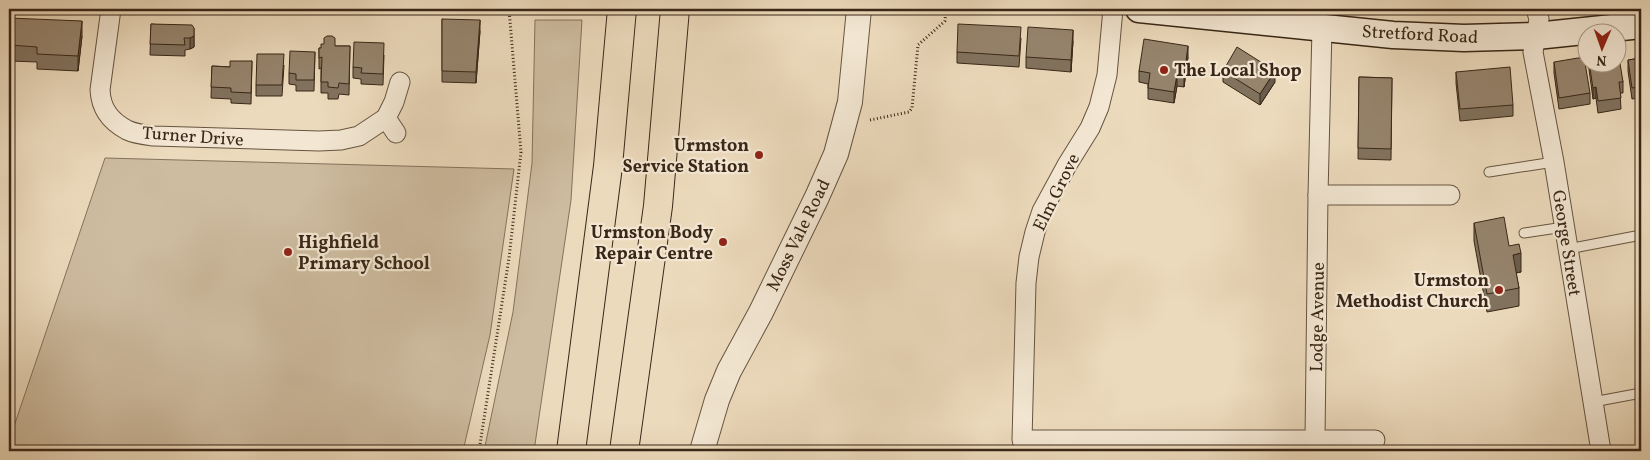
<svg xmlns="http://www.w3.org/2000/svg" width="1650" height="460" viewBox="0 0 1650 460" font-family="Vollkorn,serif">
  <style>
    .green { fill: #cebca0; stroke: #84725c }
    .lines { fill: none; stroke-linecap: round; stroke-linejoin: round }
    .service-casing { stroke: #665440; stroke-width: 11 }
    .minor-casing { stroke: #665440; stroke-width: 21 }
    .tertiary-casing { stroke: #665440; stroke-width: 26 }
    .secondary-casing { stroke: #392717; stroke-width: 29 }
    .motorway-casing { stroke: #392717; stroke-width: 30 }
    .path { stroke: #392717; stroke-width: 3; stroke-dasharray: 1 2.5; stroke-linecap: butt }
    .service { stroke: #f3e7d3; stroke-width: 9 }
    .minor { stroke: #f3e7d3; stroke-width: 19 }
    .tertiary { stroke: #f3e7d3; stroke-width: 24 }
    .secondary { stroke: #f3e7d3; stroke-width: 26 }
    .motorway { stroke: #ecdabc; stroke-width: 28 }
    .wall { fill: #81725e; stroke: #392717 }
    .shaded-wall { fill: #695c4c; stroke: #392717 }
    .building { fill: #96846d; stroke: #392717 }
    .poi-dot { fill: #8f2418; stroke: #f3e7d3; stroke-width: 2 }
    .labels { text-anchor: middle; stroke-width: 4.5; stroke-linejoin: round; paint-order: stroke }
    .street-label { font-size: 18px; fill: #392717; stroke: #f3e7d3 }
    .poi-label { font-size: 18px; font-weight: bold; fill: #392717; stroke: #f3e7d3; text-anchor: end }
  </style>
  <rect width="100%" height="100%" fill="#ecdabc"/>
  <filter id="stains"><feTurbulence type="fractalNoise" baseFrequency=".004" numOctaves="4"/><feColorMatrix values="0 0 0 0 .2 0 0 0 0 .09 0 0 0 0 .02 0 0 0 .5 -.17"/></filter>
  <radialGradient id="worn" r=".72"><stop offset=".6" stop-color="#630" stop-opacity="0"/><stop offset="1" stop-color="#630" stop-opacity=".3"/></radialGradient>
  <g class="green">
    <path d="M535,20h47l-11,180 -37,251h-50l29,-139 19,-149z"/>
    <path d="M105,158l409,11 -24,166 -27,116h-454v-10z"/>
  </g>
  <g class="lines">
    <g class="service-casing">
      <g id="service">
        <path d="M1489,172l65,-10"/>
        <path d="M1524,233l40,-6"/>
        <path d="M1568,249l73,-14"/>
        <path d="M1593,402l48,-9"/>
      </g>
    </g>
    <g class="minor-casing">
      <g id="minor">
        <path d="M111,9l-11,81c1,19 10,31 27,40 8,4 19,5 27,6l165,5 22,-1 18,-4 27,-18 8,-16 6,-20"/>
        <path d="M1113,9l-6,66 -8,32 -9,21 -23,37 -25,46 -7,21 -6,25 -3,26 -4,157h353"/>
        <path d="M1536,9l3,10 -6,33 21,110 47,289"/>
        <path d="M386,118l10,15"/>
        <path d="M1318,195h132"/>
        <path d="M1315,439l3,-244 4,-167"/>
      </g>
    </g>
    <g class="tertiary-casing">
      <path id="tertiary" d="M702,451l15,-51 12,-29 32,-59 56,-115 19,-43 14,-52 9,-93"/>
    </g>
    <g class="secondary-casing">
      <path id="secondary" d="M1139,9l254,26 71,3 72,-2 105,-11"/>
    </g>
    <g class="motorway-casing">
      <g id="motorway">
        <path d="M571,451l37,-285 14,-157"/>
        <path d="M624,451l34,-245 17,-197"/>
      </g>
    </g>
    <g class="path">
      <path d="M870,120l39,-8 3,-4 6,-63 27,-24 1,-12"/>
      <path d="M479,451l30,-193 12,-106 -12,-143"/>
    </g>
    <use href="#service" class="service"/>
    <use href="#minor" class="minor"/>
    <use href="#tertiary" class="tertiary"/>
    <use href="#secondary" class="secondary"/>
    <use href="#motorway" class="motorway"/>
  </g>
  <g class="wall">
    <path d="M9,18l73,18 -4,35 -41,-2v-7l-27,-1 -1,5z"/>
    <path d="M442,19l38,12 -4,52 -34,-1z"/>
    <path d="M151,24l43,4v19l-4,2 -5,1v6l-35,-1z"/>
    <path d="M1021,38l-2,29 -62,-4v-11z"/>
    <path d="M1073,41l-2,31 -45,-4v-11z"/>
    <path d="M324,44l11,2h15l-1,49 -10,-1 -1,5h-10v-6h-7v-25l-2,1v-21h2z"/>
    <path d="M315,52l-1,39h-18v-6l-7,-1v-11z"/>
    <path d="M384,55l-1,30 -22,-1v-5l-8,-1v-11z"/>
    <path d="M1188,57l-4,30 -7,-1 -3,17 -26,-4v-15l-9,-2v-11z"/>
    <path d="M1641,58v64l-3,-24 -6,1 -4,-28v-11z"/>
    <path d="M252,61l-1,43 -20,-1v-4l-20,-1 1,-32 18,1z"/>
    <path d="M1554,62l36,31v11l-31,5 -5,-36z"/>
    <path d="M1588,62h30l5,20v11h-3l1,16 -23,4 -2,-15 -3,1z"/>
    <path d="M284,65l-2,31h-26v-11z"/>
    <path d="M1223,71l52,11 -15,23 -37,-23z"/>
    <path d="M1456,72l57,33v11l-53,5 -4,-38z"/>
    <path d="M1359,77l33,1 -1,82 -33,-1z"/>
    <path d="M1474,223l35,23 12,26 -5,1 3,15v18l-32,6 -13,-71z"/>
  </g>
  <g class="shaded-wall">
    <path d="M480,20v11l-4,52v-11z"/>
    <path d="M82,21v15l-4,35v-15z"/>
    <path d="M1073,30v11l-2,31v-12z"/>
    <path d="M194,36v11l-4,2v-11z"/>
    <path d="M10,45v16l-1,5v-15z"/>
    <path d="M1188,46v11l-4,30v-11z"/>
    <path d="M1275,71v11l-15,23v-11z"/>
    <path d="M1177,75v11l-3,17v-11z"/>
    <path d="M1596,87v11l-3,1v-11z"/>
    <path d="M1521,253v19l-8,1v-18z"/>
  </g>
  <g class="building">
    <path d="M9,18l73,3 -4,35 -41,-2v-7l-27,-2 -1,6z"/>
    <path d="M442,19l38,1 -4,52 -34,-1z"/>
    <path d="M151,24l41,1 2,3v8l-4,2h-6l1,7 -35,-1z"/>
    <path d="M958,24l63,3 -2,29 -62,-4z"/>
    <path d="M1028,27l45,3 -2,30 -45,-3z"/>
    <path d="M327,36h5l3,2v8h15l-1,38 -10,-1 -1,5 -10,-1v-5h-7l1,-25 -3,1v-10h2v-4h3v-6z"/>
    <path d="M1144,39l44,7 -4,30 -7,-1 -3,17 -26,-4 2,-15 -11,-2z"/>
    <path d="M354,42l30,1 -1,31 -22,-1 1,-5 -9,-1z"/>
    <path d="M1237,47l38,24 -15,23 -37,-23z"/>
    <path d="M290,51l25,1 -1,28h-18v-6l-7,-1z"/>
    <path d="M1618,51l5,31h-4l2,16 -23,3 -2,-14 -3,1 -4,-26h29z"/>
    <path d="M257,54h27l-2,31h-26z"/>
    <path d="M1584,57l6,36 -31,5 -5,-36z"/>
    <path d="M1641,58v53l-3,-24 -6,1 -4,-28z"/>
    <path d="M230,61h22l-1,32 -20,-1v-4l-20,-1 1,-21 18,1z"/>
    <path d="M1510,67l3,38 -53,4 -4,-37z"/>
    <path d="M1359,77l33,1 -1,71 -33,-1z"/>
    <path d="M1504,217l5,29 10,-2 2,9 -8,2 6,33 -32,6 -13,-71z"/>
    <path d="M320,449l12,2h-12z"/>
  </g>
  <g class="poi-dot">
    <circle cx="1164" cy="70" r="5"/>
    <circle cx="759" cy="155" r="5"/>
    <circle cx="723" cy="242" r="5"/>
    <circle cx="288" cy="252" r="5"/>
    <circle cx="1499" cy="290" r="5"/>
  </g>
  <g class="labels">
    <g class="street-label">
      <text transform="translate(1420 34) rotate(3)" y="6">Stretford Road</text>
      <text transform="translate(193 136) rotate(4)" y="6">Turner Drive</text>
      <text transform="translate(1056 192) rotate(-64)" y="6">Elm Grove</text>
      <text transform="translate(798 235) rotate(-64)" y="6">Moss Vale Road</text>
      <text transform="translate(1567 243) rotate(81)" y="6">George Street</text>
      <text transform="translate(1317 317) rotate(-89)" y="6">Lodge Avenue</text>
    </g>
    <g class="poi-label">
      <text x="1174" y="76" text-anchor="start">The Local Shop</text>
      <text x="749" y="151">Urmston<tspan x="749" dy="21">Service Station</tspan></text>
      <text x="713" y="238">Urmston Body<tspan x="713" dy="21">Repair Centre</tspan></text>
      <text x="298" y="248" text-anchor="start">Highfield<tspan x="298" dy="21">Primary School</tspan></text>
      <text x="1489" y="286">Urmston<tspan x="1489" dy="21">Methodist Church</tspan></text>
    </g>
  </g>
  <rect width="1650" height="460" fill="none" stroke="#ecdabc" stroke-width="30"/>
  <rect x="10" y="10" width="1630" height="440" fill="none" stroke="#392717" stroke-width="2.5"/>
  <rect x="15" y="15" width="1620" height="430" fill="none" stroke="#392717"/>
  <g transform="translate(1602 48) rotate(182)"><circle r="24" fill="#f3e7d3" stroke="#a99a88"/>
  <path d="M0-4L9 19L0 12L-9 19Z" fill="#8f2418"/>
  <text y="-8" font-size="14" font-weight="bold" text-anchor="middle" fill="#392717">N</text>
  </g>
  <rect width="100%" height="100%" filter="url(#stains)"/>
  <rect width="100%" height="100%" fill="url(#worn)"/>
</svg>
